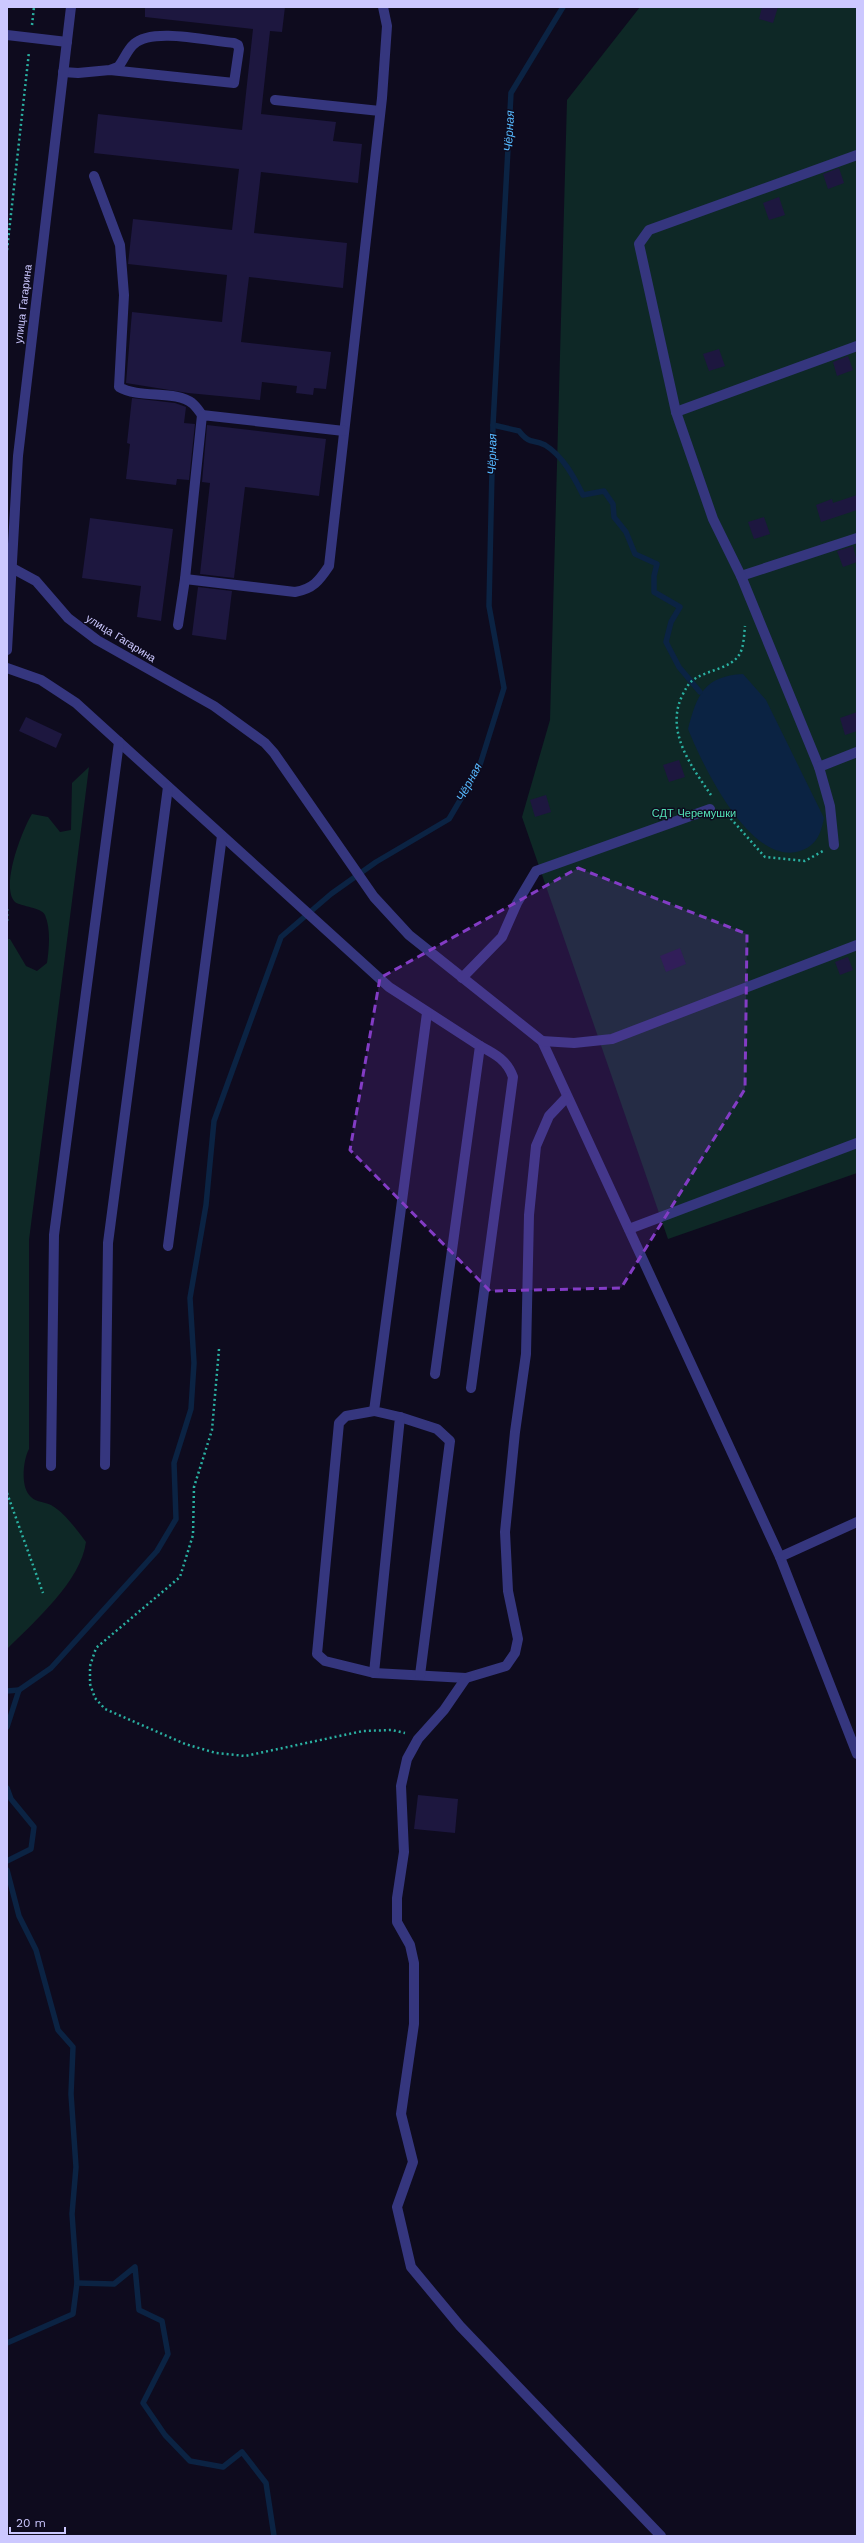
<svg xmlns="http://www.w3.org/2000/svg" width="864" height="2543" viewBox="0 0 864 2543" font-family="'Work Sans',sans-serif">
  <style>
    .green { fill: #0e2826 }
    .water { fill: #0b2343 }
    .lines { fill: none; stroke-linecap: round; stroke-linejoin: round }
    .stream { stroke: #0b2343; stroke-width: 5.5 }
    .building { fill: #1d173f }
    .path { stroke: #2ab1a2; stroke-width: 2.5; stroke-dasharray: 2 3; stroke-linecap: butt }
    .minor { stroke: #35367e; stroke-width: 10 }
    .marked { fill: #833cc5; fill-opacity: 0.2; stroke: #833cc5; stroke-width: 3; stroke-dasharray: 8 5; stroke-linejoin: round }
    .labels { text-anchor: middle; stroke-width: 3; stroke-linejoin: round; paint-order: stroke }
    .street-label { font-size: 11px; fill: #ccc8ff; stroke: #0e0b1e }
    .park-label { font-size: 11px; fill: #53e1b6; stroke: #0e0b1e }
    .water-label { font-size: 12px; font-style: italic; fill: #56b9ff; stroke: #0e0b1e }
  </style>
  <rect width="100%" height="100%" fill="#0e0b1e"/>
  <g class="green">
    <path d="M640,7h217v1166l-189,66 -146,-422 28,-97 17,-620z"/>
    <path d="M89,767l-60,473v209c-6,11 -9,39 2,48 5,5 14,5 20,8 14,8 25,24 35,37 -5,39 -52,80 -79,107v-710h3l16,27 11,5 10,-8c2,-14 4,-34 -2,-48 -4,-8 -23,-8 -30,-13 -15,-15 7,-72 17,-88l16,3 12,15 11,-2 1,-47z"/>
  </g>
  <path class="water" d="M743,674l23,26 58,118c-3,16 -8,28 -24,33 -49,16 -97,-85 -112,-122 9,-34 16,-53 55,-55z"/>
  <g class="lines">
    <g class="stream">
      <path d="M493,425l26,6c12,15 13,7 26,14 18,11 29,32 38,50l21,-4 9,13 1,13 12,15 9,22 22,10 -3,12v16l26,15 -9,15 -5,20 13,25 21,25"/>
      <path d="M7,1691l12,-1"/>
      <path d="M7,1727l12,-37 32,-22 106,-117 19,-32 -2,-56 17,-54 3,-46 -4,-65 16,-93 8,-84 67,-184 50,-43 45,-32 73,-43 30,-51 25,-80 -15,-82 4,-181 18,-332 52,-86"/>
      <path d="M7,1788l4,11 23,28 -3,22 -24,12"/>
      <path d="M7,1870l12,46 17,34 22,80 15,17 -2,47 5,73 -4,47 5,69 -4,31 -66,29"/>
      <path d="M77,2283l37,1 21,-17 4,43 23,11 6,33 -25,49 22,32 25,26 33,6 19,-15 24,31 8,53"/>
    </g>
  </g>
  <g class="building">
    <path d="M145,7h140l-3,25 -12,-1 -9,83 75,8 -3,19 29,3 -4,39 -97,-11 -7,61 93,10 -4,45 -94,-11 -8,65 90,10 -5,37 -12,-1 -1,7 -17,-2 1,-7 -35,-4 -2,18 -72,-7 -62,-10 6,-71 90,10 5,-47 -99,-11 5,-45 99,11 7,-61 -145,-16 4,-39 144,16 11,-101 -108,-12z"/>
    <path d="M762,7h16l-5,16 -14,-4z"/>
    <path d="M839,168l5,15 -16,6 -5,-15z"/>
    <path d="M779,197l6,18 -16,5 -6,-17z"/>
    <path d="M719,349l6,17 -16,5 -6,-17z"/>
    <path d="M848,356l5,14 -16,6 -4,-14z"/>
    <path d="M132,398l43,5 11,4 -2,16 11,1 -6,56 -12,-1 -1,6 -50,-6 4,-35 -3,-1z"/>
    <path d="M207,425l119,14 -7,57 -74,-9 -11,91 -34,-4 10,-91 -8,-1z"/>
    <path d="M857,495v15l-36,12 -5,-17 16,-6 1,4z"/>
    <path d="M764,517l6,17 -16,5 -6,-17z"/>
    <path d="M90,518l83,11 -12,92 -24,-4 4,-31 -59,-8z"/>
    <path d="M853,546l4,16 -14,5 -6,-16z"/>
    <path d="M198,587l34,4 -6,49 -34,-5z"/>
    <path d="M857,712v19l-12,4 -5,-17z"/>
    <path d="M26,717l36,17 -6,14 -37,-17z"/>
    <path d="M679,760l6,17 -16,5 -6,-17z"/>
    <path d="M546,795l5,17 -16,5 -5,-17z"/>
    <path d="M680,948l6,16 -20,8 -6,-16z"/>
    <path d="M848,957l5,13 -13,5 -5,-13z"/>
    <path d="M418,1795l40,4 -3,34 -41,-4z"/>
  </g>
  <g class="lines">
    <g class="path">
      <path d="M32,25l2,-18"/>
      <path d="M7,250l22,-198"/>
      <path d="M711,795c-19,-28 -46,-63 -29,-99 4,-8 7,-14 14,-18 13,-8 35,-10 43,-23 5,-7 5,-21 6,-29"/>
      <path d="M724,811l41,46 40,4 18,-10"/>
      <path d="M7,909v12"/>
      <path d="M219,1349l-7,81 -18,57 -1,48 -13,42 -84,71 -6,18v18l5,14 10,11 80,35 31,9 29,3 118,-25 29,-1 13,3"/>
      <path d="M7,1493l36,100"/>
    </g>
    <g class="minor">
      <path d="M7,35l60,7"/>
      <path d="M63,72l15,1 32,-3 124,13 5,-34 -1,-4 -4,-2c-25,-2 -82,-16 -100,1 -7,6 -10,16 -16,23l-8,3"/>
      <path d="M275,100l105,11"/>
      <path d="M94,176l26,69 4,50 -5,92c20,12 57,3 73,16 4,3 7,8 10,12"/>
      <path d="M676,412l181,-66"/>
      <path d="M12,568l24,13 32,37 29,22 117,66 51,37 9,10 100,144 35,38 133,106 238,516 77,197"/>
      <path d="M741,576l116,-38"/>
      <path d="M185,579l110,13c18,-3 24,-11 34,-26l53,-468 5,-72 -4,-19"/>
      <path d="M178,625l7,-46 17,-164 142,16"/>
      <path d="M7,650l11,-194 53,-449"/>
      <path d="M7,668l34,12 35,23 313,284 91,59 -45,328"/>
      <path d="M819,767l-78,-191 -28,-57 -37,-107 -37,-168 10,-14 208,-75"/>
      <path d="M834,845l-4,-39 -11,-39 38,-15"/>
      <path d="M462,978l40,-41 15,-34 19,-32 174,-62"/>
      <path d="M542,1041l32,2 38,-4 245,-94"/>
      <path d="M629,1229l228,-86"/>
      <path d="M168,1246l54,-410"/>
      <path d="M471,1388l42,-311c-6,-17 -18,-23 -33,-31"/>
      <path d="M374,1411l-28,5 -7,7 -22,231 8,7 49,12 92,5 40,-12 9,-13 3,-14 -10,-48 -3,-59 10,-100 11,-78 3,-139 7,-69 13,-30 18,-19"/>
      <path d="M400,1417l37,12 13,12 -30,234"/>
      <path d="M105,1465l3,-222 60,-456"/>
      <path d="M51,1466l3,-231 65,-493"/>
      <path d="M780,1557l77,-35"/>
      <path d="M374,1673l26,-256 -26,-6 53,-398"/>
      <path d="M466,1678l-22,32 -26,29 -11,20 -6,27 3,66 -7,46v24l13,23 4,18v61l-13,90 12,48 -16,45 14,60 49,59 201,210"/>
    </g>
  </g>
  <path class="marked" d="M578,868l169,66 -2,155 -124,199 -131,3 -140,-141 30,-172z"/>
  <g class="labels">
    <g class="street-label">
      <text transform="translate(23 304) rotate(-83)" y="4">улица Гагарина</text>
      <text transform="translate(121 638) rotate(32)" y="4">улица Гагарина</text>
    </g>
    <g class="park-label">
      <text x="694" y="817">СДТ Черемушки</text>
    </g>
    <g class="water-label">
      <text transform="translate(509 131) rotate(-87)" y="4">Чёрная</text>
      <text transform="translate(492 454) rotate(-89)" y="4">Чёрная</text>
      <text transform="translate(469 782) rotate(-62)" y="4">Чёрная</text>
    </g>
  </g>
  <rect width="864" height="2543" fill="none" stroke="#ccc8ff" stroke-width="16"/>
  <path d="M10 2527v6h55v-6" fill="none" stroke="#ccc8ff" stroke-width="2"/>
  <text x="16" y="2527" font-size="12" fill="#ccc8ff" stroke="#0e0b1e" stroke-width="3" paint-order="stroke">20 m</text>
</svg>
